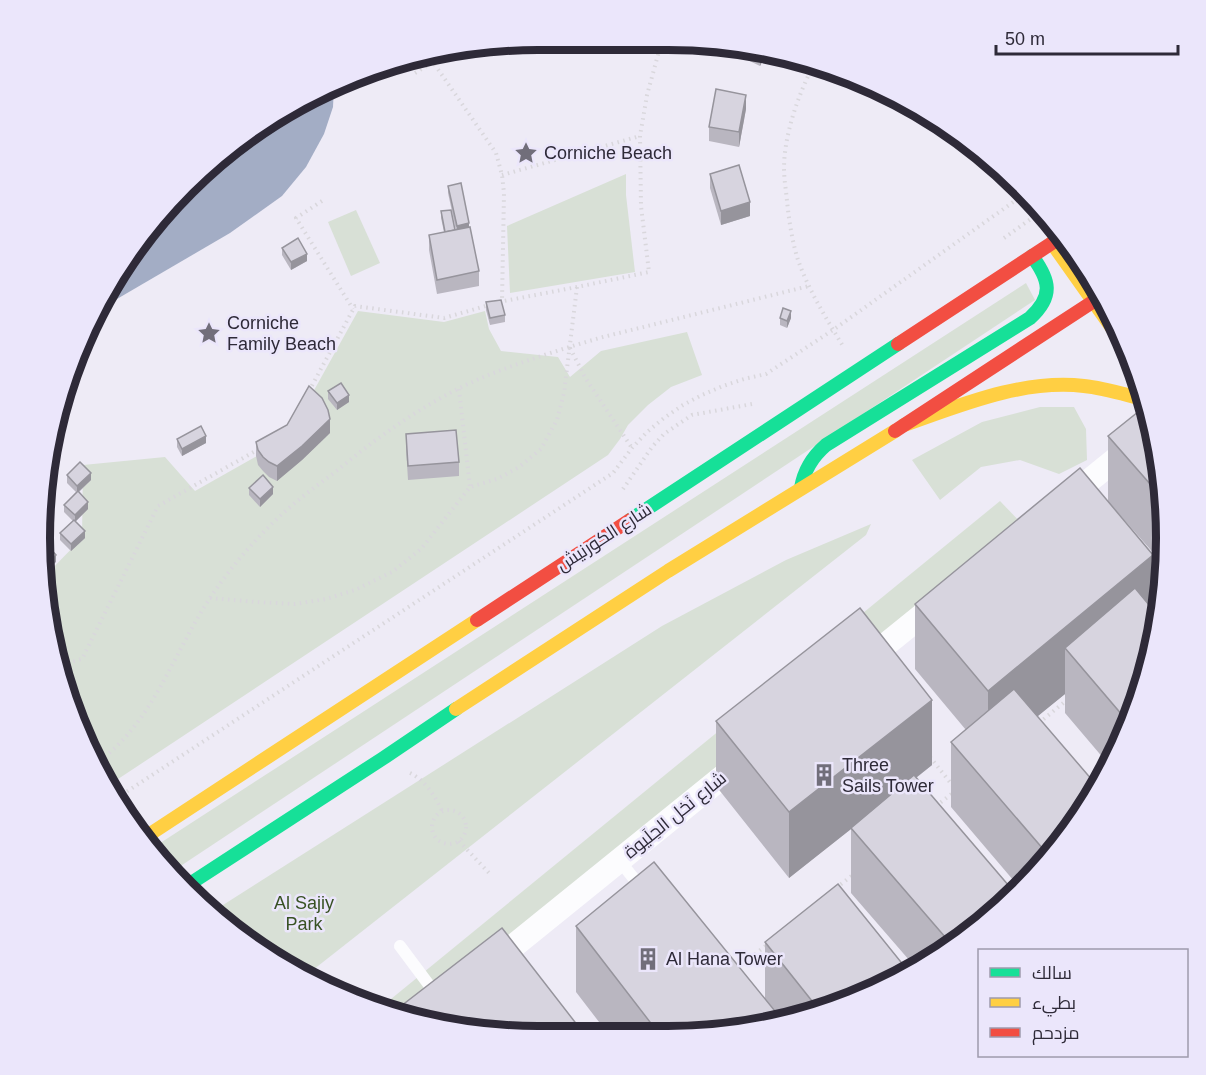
<svg xmlns="http://www.w3.org/2000/svg" width="1206" height="1075" viewBox="0 0 1206 1075" font-family="Arial,Cairo,sans-serif">
  <style>
    .green { fill: #d8e0d6 }
    .water { fill: #a3adc5 }
    .lines { fill: none; stroke-linecap: round; stroke-linejoin: round }
    .path { stroke: #d9d7dc; stroke-width: 4; stroke-dasharray: 1.5 4.5; stroke-linecap: butt }
    .lane { stroke: #fcfcfe; stroke-width: 12 }
    .street { stroke: #fcfcfe; stroke-width: 24 }
    .fast { stroke: #16e098; stroke-width: 14 }
    .slow { stroke: #ffcf43; stroke-width: 14 }
    .jam { stroke: #f24e42; stroke-width: 14 }
    .wall { fill: #b9b6c0 }
    .shaded-wall { fill: #96949c }
    .building { fill: #d7d4df; stroke: #96949c; stroke-width: 1.5 }
    .labels { text-anchor: middle; stroke-width: 5; stroke-linejoin: round; paint-order: stroke }
    .poi-label { font-size: 18px; fill: #2e2a38; stroke: #ebe6fb; text-anchor: start }
    .street-label { font-size: 18px; fill: #2e2a38; stroke: #ebe6fb }
    .park-label { font-size: 18px; fill: #385224; stroke: #ebe6fb }
    .rim { fill: none; stroke: #2e2a38; stroke-width: 8 }
  </style>
  <rect width="100%" height="100%" fill="#eeebf6"/>
  <g class="green">
    <path d="M626,174v21l9,77 -125,21 -3,-67z"/>
    <path d="M356,210l24,53 -29,13 -23,-54z"/>
    <path d="M1026,283l9,17 -865,573 -8,-7 -11,-17z"/>
    <path d="M358,311l86,11 41,-11 4,18 12,22 57,6 12,20 31,-26 86,-19 15,43 -31,12 -23,18 -20,20 -8,14 -12,16 -499,330 -18,-27 -35,-92 -12,-89 38,-39 1,-73 82,-8 30,34 92,-52z"/>
    <path d="M1040,407h34l12,22 1,31 -28,14 -39,-14 -39,7 -41,33 -28,-40 70,-38z"/>
    <path d="M1000,501l24,25 -616,493 -28,-11z"/>
    <path d="M871,524l-5,11 -562,442 -70,-44 -22,-21 450,-286 124,-66z"/>
  </g>
  <path class="water" d="M334,85l-1,22 -9,27 -18,33 -24,29 -52,37 -137,80 49,-79 92,-92 83,-52z"/>
  <g class="lines">
    <g class="path">
      <path d="M813,66c-15,29 -29,70 -29,102 0,11 2,22 3,33 2,19 5,40 11,59 10,29 29,60 45,86"/>
      <path d="M415,73l18,-11 63,91 6,22 2,18 -2,108"/>
      <path d="M502,175l138,-39"/>
      <path d="M322,201l-26,17 57,91"/>
      <path d="M1004,238l38,-27"/>
      <path d="M499,302l78,-15 72,-15 -8,-66 -1,-70 7,-41 14,-51"/>
      <path d="M570,348l16,31 46,69"/>
      <path d="M459,389l11,98"/>
      <path d="M309,391l46,-85 89,12 45,-13"/>
      <path d="M623,489l29,-42 12,-13 16,-11 12,-8 60,-11"/>
      <path d="M210,598l46,4 39,2 31,-5 29,-9 37,-18 29,-23 49,-62 27,-8 22,-12 22,-18 16,-29 7,-27 13,-106"/>
      <path d="M56,666l26,-7 76,-153 101,-57"/>
      <path d="M1039,723l29,-24"/>
      <path d="M930,757l23,29"/>
      <path d="M95,764c58,-40 77,-109 115,-166 25,-37 56,-72 91,-100 11,-9 22,-17 33,-25 47,-39 99,-76 157,-99 36,-14 74,-26 112,-37l206,-51"/>
      <path d="M410,773c15,7 25,23 32,38"/>
      <path d="M117,798l496,-325 19,-25 15,-16 17,-14 19,-13 19,-10 21,-9 21,-7 22,-5 67,-44 193,-137"/>
      <path d="M936,806l18,-14"/>
      <circle cx="449" cy="827" r="17"/>
      <path d="M459,841l30,32"/>
      <path d="M836,888l18,-14"/>
      <path d="M736,969l32,-25"/>
    </g>
    <g class="lane">
      <path d="M1144,596l16,20"/>
      <path d="M619,860l24,30"/>
      <path d="M400,946l38,51"/>
    </g>
    <g class="street">
      <path d="M1064,501l89,-72"/>
      <path d="M863,663l78,-63"/>
      <path d="M490,965l251,-203"/>
    </g>
    <g class="fast">
      <path d="M801,488c3,-18 11,-31 25,-43l204,-127c24,-22 20,-38 2,-62"/>
      <path d="M630,520l268,-176"/>
      <path d="M185,887l197,-128 74,-50"/>
    </g>
    <g class="slow">
      <path d="M1065,235l-13,8 75,106"/>
      <path d="M904,425c57,-20 118,-46 180,-39 21,2 42,9 63,14"/>
      <path d="M456,709l212,-138 227,-140"/>
      <path d="M144,838l333,-218"/>
    </g>
    <g class="jam">
      <path d="M898,344l154,-101"/>
      <path d="M895,431l199,-130"/>
      <path d="M477,620l153,-100"/>
    </g>
  </g>
  <g class="wall">
    <path d="M733,47l32,2h3l-8,17 -27,-13z"/>
    <path d="M746,109l-7,38 -30,-6v-14z"/>
    <path d="M710,174l40,42 -29,9 -11,-37z"/>
    <path d="M448,186l21,42 10,43v15l-42,8 -8,-44v-15l15,-3 -3,-14v-7l15,19 -8,-37z"/>
    <path d="M282,248l25,13 -16,9 -9,-15z"/>
    <path d="M486,302l19,13v7l-15,3 -4,-15z"/>
    <path d="M780,318h11l-4,10 -7,-3z"/>
    <path d="M328,391l21,11 -12,8 -9,-11z"/>
    <path d="M1150,409l16,96 -2,60 -52,-59 28,192 -30,68 -45,-53v-19l-28,22 62,72 -56,78 -23,22 -69,-81v-65l15,-12 -51,-61v-65l193,-103v-65z"/>
    <path d="M330,433l-28,27 -25,21 -8,-4 -6,-6 -5,-6 -2,-9v-14z"/>
    <path d="M406,434l53,28v14l-51,4 -2,-32z"/>
    <path d="M177,439l29,4 -24,13 -5,-9z"/>
    <path d="M67,475l24,5 -12,12 9,17 -13,13 10,16 -14,13 -11,-11v-7l13,-12 -9,-9v-7l12,-13 -9,-9z"/>
    <path d="M249,488l24,6 -13,13 -11,-12z"/>
    <path d="M716,721l216,44 -16,13 56,155 -56,35 -65,-75v-64l-62,49 -73,-92z"/>
    <path d="M576,926l189,73v-57l124,43 -92,34 -96,16h-92l-33,-43z"/>
  </g>
  <g class="shaded-wall">
    <path d="M762,48l6,1 -8,17v-14z"/>
    <path d="M746,95v14l-7,38v-15z"/>
    <path d="M750,202v14l-29,9v-14z"/>
    <path d="M469,223v7l-12,3v-7z"/>
    <path d="M307,254v7l-16,9v-8z"/>
    <path d="M791,311v7l-4,10v-7z"/>
    <path d="M349,395v7l-12,8v-7z"/>
    <path d="M330,419v14l-28,27 -25,21v-15z"/>
    <path d="M206,436v7l-24,13v-7z"/>
    <path d="M91,473v7l-14,13v-7z"/>
    <path d="M273,487v7l-13,13v-8z"/>
    <path d="M88,502v7l-13,13v-7z"/>
    <path d="M85,531v7l-14,13v-7z"/>
    <path d="M56,555v7l-12,11 -1,-6z"/>
    <path d="M1153,555v65l-88,28v46l-77,63v-66z"/>
    <path d="M932,700v65l-143,113v-66z"/>
  </g>
  <g class="building">
    <path d="M753,48h9l-2,4z"/>
    <path d="M716,89l30,6 -7,37 -30,-5z"/>
    <path d="M739,165l11,37 -29,9 -11,-37z"/>
    <path d="M461,183l8,40 -12,3 -9,-40z"/>
    <path d="M451,210l4,20 -10,2 -4,-21z"/>
    <path d="M470,227l9,44 -42,9 -8,-45z"/>
    <path d="M298,238l9,16 -16,8 -9,-14z"/>
    <path d="M501,300l4,15 -15,3 -4,-16z"/>
    <path d="M783,308l8,3 -4,10 -7,-3z"/>
    <path d="M341,383l8,12 -12,8 -9,-12z"/>
    <path d="M309,386l13,12 6,12 2,9 -28,27 -25,20 -8,-4 -6,-5 -5,-7 -2,-8 31,-17z"/>
    <path d="M1148,404l2,5 15,92 -57,-65z"/>
    <path d="M201,426l5,10 -24,13 -5,-10z"/>
    <path d="M456,430l3,32 -51,4 -2,-32z"/>
    <path d="M80,462l11,11 -14,13 -10,-11z"/>
    <path d="M1080,468l73,87 -165,136 -73,-87z"/>
    <path d="M263,475l10,12 -13,12 -11,-11z"/>
    <path d="M78,491l10,11 -13,13 -11,-10z"/>
    <path d="M74,520l11,11 -14,13 -11,-11z"/>
    <path d="M46,544l10,11 -13,12 -2,-18z"/>
    <path d="M1135,588l24,29 -19,81 -11,25 -64,-75z"/>
    <path d="M860,608l72,92 -143,112 -73,-91z"/>
    <path d="M1014,689l85,99 -49,69 -99,-115z"/>
    <path d="M914,775l101,118 -43,40 -20,12 -101,-117z"/>
    <path d="M654,862l129,159 -82,14h-41l-84,-109z"/>
    <path d="M838,884l71,88 -20,13 -69,26 -55,-69z"/>
    <path d="M502,928l83,107h-80l-97,-16 -16,-6z"/>
  </g>
  <defs>
    <g id="sight-bare" transform="scale(1.8)"><path d="M0-6L1.8-2.2L6-1.7L2.9 1.2L3.7 5.4L0 3.3L-3.7 5.4L-2.9 1.2L-6-1.7L-1.8-2.2Z" fill="#716e7a" stroke="#ebe6fb" stroke-width="2.5" paint-order="stroke"/></g>
    <g id="building-bare" transform="scale(1.8)"><path d="M-4-6H4V6H1V3H-1V6H-4ZM-2.5-4.3h1.7v1.8h-1.7ZM.8-4.3h1.7v1.8H.8ZM-2.5-1h1.7V.8h-1.7ZM.8-1h1.7V.8H.8Z" fill="#716e7a" stroke="#ebe6fb" stroke-width="2.5" paint-order="stroke"/></g>
  </defs>
  <g fill-rule="evenodd">
    <use href="#sight-bare" x="526" y="153"/>
    <use href="#sight-bare" x="209" y="333"/>
    <use href="#building-bare" x="824" y="775"/>
    <use href="#building-bare" x="648" y="959"/>
  </g>
  <g class="labels">
    <g class="poi-label">
      <text x="544" y="159">Corniche Beach</text>
      <text x="227" y="329">Corniche<tspan x="227" dy="21">Family Beach</tspan></text>
      <text x="842" y="771">Three<tspan x="842" dy="21">Sails Tower</tspan></text>
      <text x="666" y="965">Al Hana Tower</text>
    </g>
    <g class="street-label">
      <text transform="translate(604 537) rotate(-33)" y="6">شارع الكورنيش</text>
      <text transform="translate(675 815) rotate(-39)" y="6">شارع نَخل الحِلَيوة</text>
    </g>
    <g class="park-label">
      <text x="304" y="909">Al Sajiy<tspan x="304" dy="21">Park</tspan></text>
    </g>
  </g>
  <path d="M0 0H1206V1075H0ZM538 50H668A488 488 0 0 1 1156 538V538A488 488 0 0 1 668 1026H538A488 488 0 0 1 50 538V538A488 488 0 0 1 538 50Z" fill="#ebe6fb" fill-rule="evenodd"/>
  <path class="rim" d="M538 50H668A488 488 0 0 1 1156 538V538A488 488 0 0 1 668 1026H538A488 488 0 0 1 50 538V538A488 488 0 0 1 538 50Z"/>
  <rect x="978" y="949" width="210" height="108" fill="#ebe6fb" stroke="#9f9bad" stroke-width="1.5"/>
  <rect x="990" y="968" width="30" height="9" fill="#16e098" stroke="#9f9bad" stroke-width="1.5"/>
  <text x="1032" y="979" font-size="18" fill="#2e2a38">سالك</text>
  <rect x="990" y="998" width="30" height="9" fill="#ffcf43" stroke="#9f9bad" stroke-width="1.5"/>
  <text x="1032" y="1009" font-size="18" fill="#2e2a38">بطيء</text>
  <rect x="990" y="1028" width="30" height="9" fill="#f24e42" stroke="#9f9bad" stroke-width="1.5"/>
  <text x="1032" y="1039" font-size="18" fill="#2e2a38">مزدحم</text>
  <path d="M996 45v9h182v-9" fill="none" stroke="#2e2a38" stroke-width="3"/>
  <text x="1005" y="45" font-size="18" fill="#2e2a38" stroke="#ebe6fb" stroke-width="4.5" paint-order="stroke">50 m</text>
</svg>
